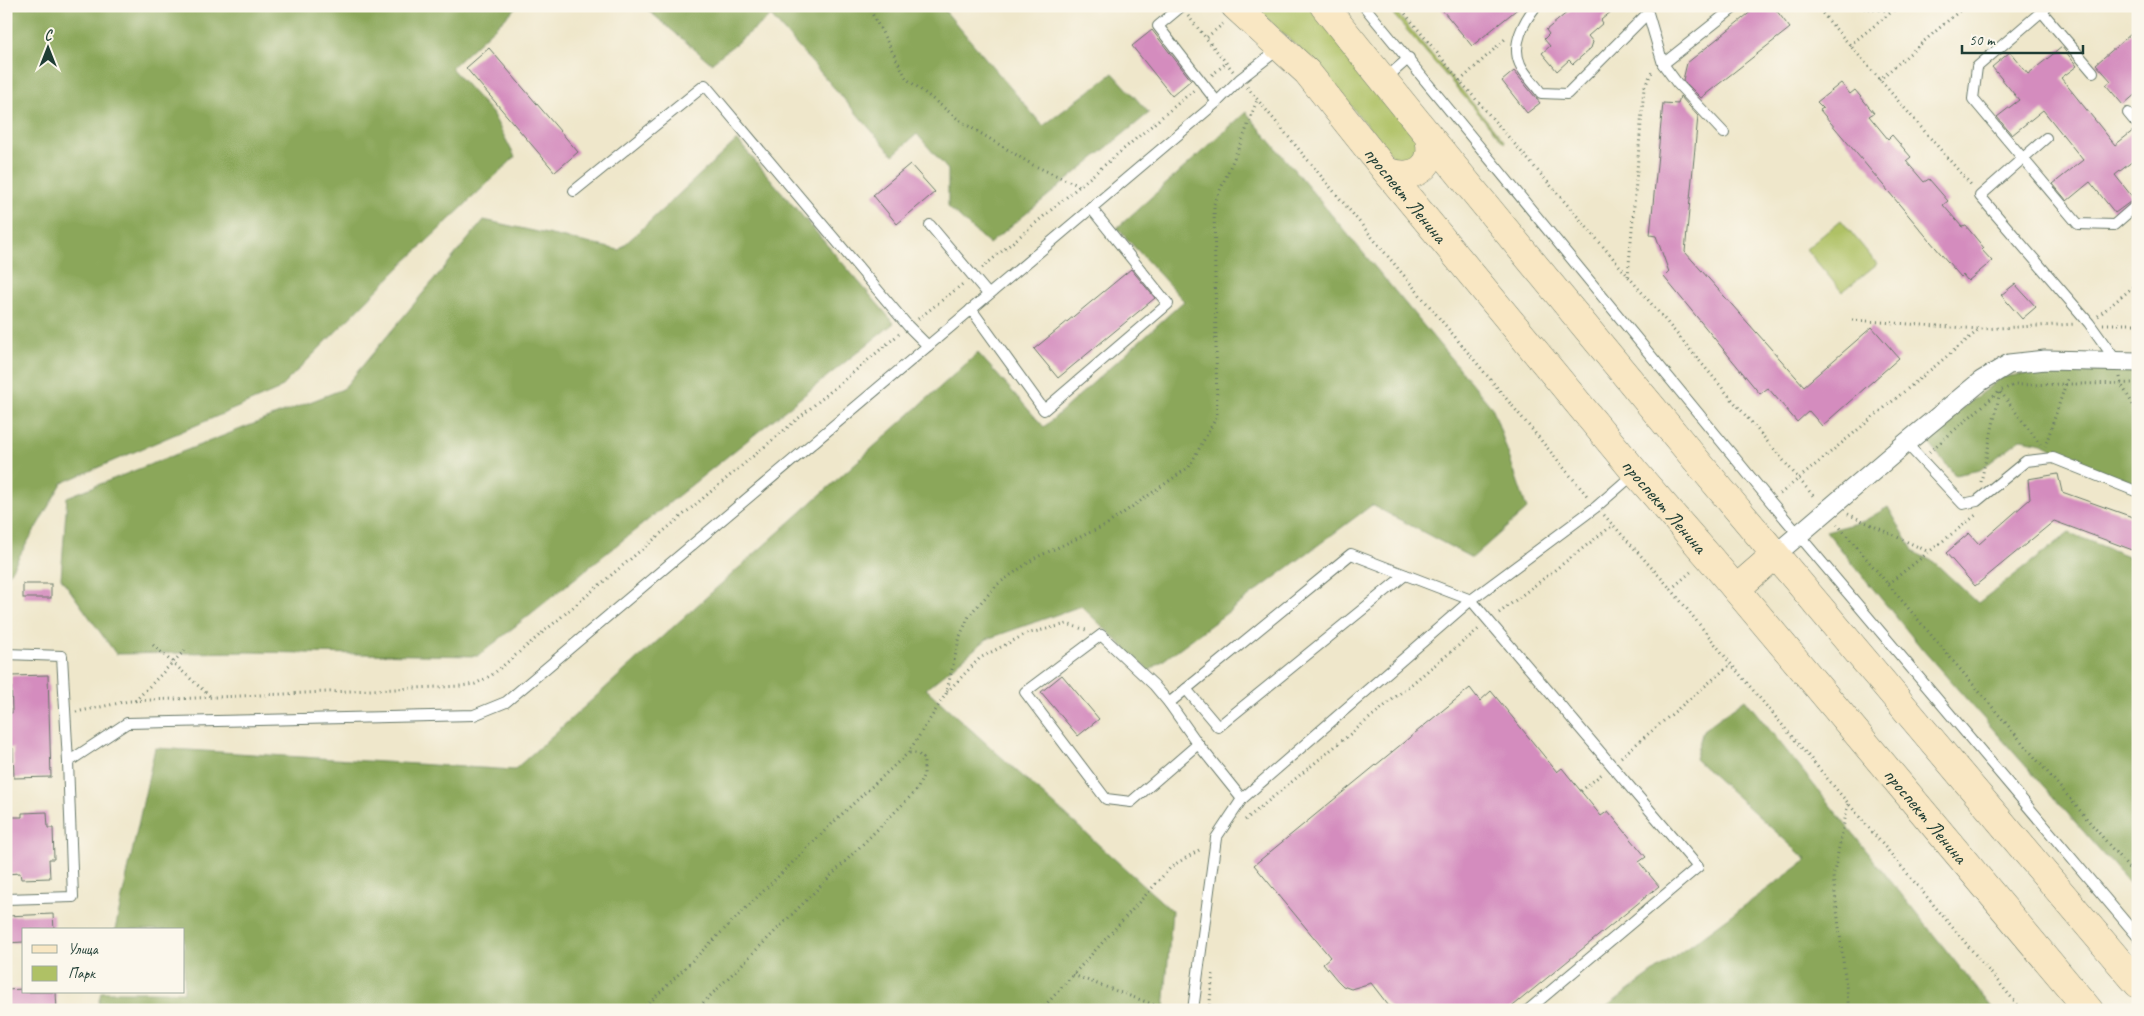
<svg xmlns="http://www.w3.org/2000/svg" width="2144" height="1016" viewBox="0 0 2144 1016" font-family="Caveat,sans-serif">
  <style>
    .green { fill: #afc165; stroke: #677f4c }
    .forest { fill: #8ba75a; stroke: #557247 }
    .building { fill: #d48cbe }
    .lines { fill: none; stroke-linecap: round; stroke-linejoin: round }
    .service-casing { stroke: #687869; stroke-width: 12 }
    .minor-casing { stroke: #687869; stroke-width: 21 }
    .secondary-casing { stroke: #687869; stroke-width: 29 }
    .path { stroke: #687869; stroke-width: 3; stroke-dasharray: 1 4; stroke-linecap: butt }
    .service { stroke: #fff; stroke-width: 10 }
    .minor { stroke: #fff; stroke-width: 19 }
    .secondary { stroke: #f9e7c3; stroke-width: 28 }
    .labels { text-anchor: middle; stroke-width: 4.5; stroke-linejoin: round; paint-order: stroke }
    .street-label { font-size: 20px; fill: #1f3d34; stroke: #fbf7ec }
  </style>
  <rect width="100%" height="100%" fill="#fbf7ec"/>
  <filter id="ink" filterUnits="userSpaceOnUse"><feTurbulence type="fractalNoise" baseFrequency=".02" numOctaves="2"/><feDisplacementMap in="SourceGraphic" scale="10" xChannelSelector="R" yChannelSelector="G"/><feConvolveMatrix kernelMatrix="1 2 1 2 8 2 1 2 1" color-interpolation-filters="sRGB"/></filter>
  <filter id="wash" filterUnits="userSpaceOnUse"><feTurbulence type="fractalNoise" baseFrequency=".0096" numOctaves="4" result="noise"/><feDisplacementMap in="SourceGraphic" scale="20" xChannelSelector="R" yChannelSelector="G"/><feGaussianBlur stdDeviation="1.12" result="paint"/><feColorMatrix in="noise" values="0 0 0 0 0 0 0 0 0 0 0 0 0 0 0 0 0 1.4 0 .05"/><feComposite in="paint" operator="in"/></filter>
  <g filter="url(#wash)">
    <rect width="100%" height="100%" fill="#efe7cb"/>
    <g class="green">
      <path d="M1253,6h56l113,130 1,10c-9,11 -14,19 -29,12l-78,-94z"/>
      <path d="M1386,6h5l114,136 -1,1z"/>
      <path d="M1841,220l36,44 -35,28 -36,-43z"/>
    </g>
    <g class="forest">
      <path d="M6,6h512l-67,62 41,45 23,44 -109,104 -128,129 -216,93 -56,96z"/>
      <path d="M643,6h298l102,120 70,-53 36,40 -160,131 -41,-37v-37l-31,-36 -24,21 -122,-139 -60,47z"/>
      <path d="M1246,112l247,297 34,100 -55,49 -100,-53 -223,166 -68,-65 -94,33 -61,50 246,222 -8,99h-1067l4,-18h83v-62h-69l40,-182 359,22 464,-417 66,74 140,-126 -67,-73z"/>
      <path d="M737,140l157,183 -416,333 -230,-4 -132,2 -55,-76 6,-81 276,-108 141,-169 135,30z"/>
      <path d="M2138,367v117l-70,-26 -25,-15 -22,-4 -41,31 -25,5 -28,-34 9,-13 66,-51 36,-5z"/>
      <path d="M1888,507l26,45 20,10 44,41 91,-70 69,27v333l-215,-243 -97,-119 38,-10z"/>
      <path d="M1745,699l249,311h-392l205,-150 -112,-101 8,-29z"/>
    </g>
    <g id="blocks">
      <g class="building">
        <path d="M1439,6h82l-49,40z"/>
        <path d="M1575,6h43l-17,14 2,3 -15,13 5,6 -2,6 -18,16 -4,-4 -12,11 -15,-18 8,-7 -6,-7 5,-5 -3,-4z"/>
        <path d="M1758,6h15l17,22 -89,70 -18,-18 4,-17z"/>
        <path d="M2138,28v64l-15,13 -17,-20 5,-4 -15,-17z"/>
        <path d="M1152,30l39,50 -19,16 -40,-50z"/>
        <path d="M2062,47l15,19 -16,12 54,67 19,-15 4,2v25l-23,18 19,24 -19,14 -25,-31 -23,19 -14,-17 30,-24 -40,-50 -31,25 -15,-18 22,-17 -27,-33 18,-15 18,22z"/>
        <path d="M489,48l89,104 -23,20 -89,-104z"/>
        <path d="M1514,71l26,32 -13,10 -25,-32z"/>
        <path d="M1841,83l9,11 5,-4 19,23 -5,3 19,23 4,-4 19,22 -5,4 18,21 5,-3 19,22 -5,4 19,22 4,-1 18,22 -2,2 10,11 -24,20 -5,-6 -2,2 -20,-23 -121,-144 3,-2 -6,-6z"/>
        <path d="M1680,96l18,20 -13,136 119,134 68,-59 27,31 -77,68 -13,-15 -12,11 -29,-34 -8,6 -96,-117 5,-5 -13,-36 -6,-1 13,-132 15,1z"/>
        <path d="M910,164l25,28 -38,32 -24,-29z"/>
        <path d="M1131,269l24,29 -97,80 -24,-29z"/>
        <path d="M2015,284l21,23 -14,12 -21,-24z"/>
        <path d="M2058,474l4,18 76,27v33l-84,-31 -79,65 -29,-33 23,-20 10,11 51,-45 -2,-20z"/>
        <rect x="23" y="584" width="28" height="14"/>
        <path d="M48,675l3,102 -37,1 -1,-30h-7v-35h6l-1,-37z"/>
        <path d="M1062,675l37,44 -21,17 -37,-44z"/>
        <path d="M1470,688l10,13 11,-10 66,81 5,-4 39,48 7,-5 38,46 -7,5 20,24 -151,124h-116l-21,-27 -20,6 -8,-3 -6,-6 -14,-17 7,-6 -76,-92z"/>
        <path d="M47,812l1,16h5l1,31h-5l1,19 -29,1 -1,-6 -14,1v-57h16v-4z"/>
        <path d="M53,914l1,16h-30v12l-18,1v-27z"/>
        <path d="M24,989v3h32l1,18h-51v-20z"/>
      </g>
    </g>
  </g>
  <g filter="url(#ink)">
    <use href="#blocks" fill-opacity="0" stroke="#687869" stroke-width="1"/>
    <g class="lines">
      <g class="service-casing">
        <g id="service">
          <path d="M1182,6l-24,20 59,76"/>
          <path d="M1364,6l407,496 367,435"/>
          <path d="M1536,6c-12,15 -25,39 -16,58 4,10 15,20 21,29l26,1 81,-81 15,51"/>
          <path d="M2048,6l-71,61 -4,32 105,125 36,1 24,-21"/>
          <path d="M2042,12l51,60"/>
          <path d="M1385,79l24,-21"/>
          <path d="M2128,113l10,12"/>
          <path d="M1724,133l-47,-50 -14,-19 73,-58"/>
          <path d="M2046,138l-66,58 109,127 28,39"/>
          <path d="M574,191l131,-106 203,241 20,20"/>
          <path d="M930,225l58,69"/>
          <path d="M971,309l73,101 124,-106 -77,-96"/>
          <path d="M1906,443l57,61 14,-3 49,-40 27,-3 85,34"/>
          <path d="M6,654l56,2 6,106"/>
          <path d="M1186,689l32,38 187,-152"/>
          <path d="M1169,703l-15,-18 -53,-50 -76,57 81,107 25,3 67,-58"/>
          <path d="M1242,799l-44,-55 -29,-41 182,-149 120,46 227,267 -170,143"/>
          <path d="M6,899l67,-2 -5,-135 59,-39 347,-8 32,-13 711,-600 23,-23 39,-30"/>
          <path d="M1193,1010l23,-172 26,-39 229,-199 125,-93 39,-34"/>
        </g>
      </g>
      <g class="minor-casing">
        <path id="minor" d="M1775,555l131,-112 75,-62 28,-17 36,-4 93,2"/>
      </g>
      <g class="secondary-casing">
        <g id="secondary">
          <path id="s1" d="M1235,6l72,66 79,99 249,301 74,85 380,453"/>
          <path d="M1324,6c265,331 540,654 814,978"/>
          <path d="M1386,171c28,11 52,-4 42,-36"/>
          <path d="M1736,589l39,-34"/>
        </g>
      </g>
      <g class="path">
        <path d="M868,6l39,73 55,43 71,43 47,21"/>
        <path d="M1399,6l61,75 136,157 219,260"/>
        <path d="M1816,6l156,180"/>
        <path d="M1844,6l48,5"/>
        <path d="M1188,16l45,55"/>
        <path d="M1207,37l16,-13"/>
        <path d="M1850,45l49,-39"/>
        <path d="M1212,75l14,-12"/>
        <path d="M1879,80l86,-74"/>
        <path d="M1460,81l45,-42"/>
        <path d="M1247,87l342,411"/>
        <path d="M982,268l212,-178"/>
        <path d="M1628,276l16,-188 9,-18"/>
        <path d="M2098,316l40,-33"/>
        <path d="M918,319l46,-36"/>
        <path d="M1852,320l128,9 95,-5"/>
        <path d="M2103,324h35"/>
        <path d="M2120,377l1,7 17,29"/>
        <path d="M2045,447l23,-70"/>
        <path d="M1929,452l71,-61 42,56"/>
        <path d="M1981,482l19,-91 14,-6 124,-2"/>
        <path d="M1780,494l200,-165"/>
        <path d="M1848,514l81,38"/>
        <path d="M1604,515l67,74 60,75 291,346"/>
        <path d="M1837,524l301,355"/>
        <path d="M1888,584l88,-69"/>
        <path d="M1671,589l21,-18"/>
        <path d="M1499,613l114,-88"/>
        <path d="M153,645l59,53"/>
        <path d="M947,692l33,-34 46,-24 41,-10 19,6"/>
        <path d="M135,701l50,-51"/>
        <path d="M76,712l53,-11 331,-15 15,-2 17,-9 407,-341"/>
        <path d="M1621,757l110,-93"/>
        <path d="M1581,791l22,-18"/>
        <path d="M1848,804l-15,73 16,133"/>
        <path d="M1245,820l235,-192"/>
        <path d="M1073,975l95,35"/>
        <path d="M642,1010l199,-195 67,-62 38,-59 14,-58 10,-22 28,-30 37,-26 71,-33 83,-58 28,-51 -3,-212 31,-71 12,-33"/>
        <path d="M696,1010l221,-220 7,-16v-15l-7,-6h-9"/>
        <path d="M1041,1010l131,-144 29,-17"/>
        <path d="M1209,1010l4,-37"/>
      </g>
      <use href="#service" class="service"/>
      <use href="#minor" class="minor"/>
      <use href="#secondary" class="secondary"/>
    </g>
  </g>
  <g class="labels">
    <g class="street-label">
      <text dy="7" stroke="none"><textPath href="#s1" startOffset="255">проспект Ленина</textPath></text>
      <text dy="7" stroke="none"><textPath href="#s1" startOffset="660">проспект Ленина</textPath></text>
      <text dy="7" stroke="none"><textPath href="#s1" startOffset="1065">проспект Ленина</textPath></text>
    </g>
  </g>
  <rect width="2144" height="1016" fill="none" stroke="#fbf7ec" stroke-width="25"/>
  <rect x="22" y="928" width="162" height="65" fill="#fbf7ec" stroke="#a3ada2"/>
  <rect x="32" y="945" width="25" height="8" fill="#f9e7c3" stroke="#a3ada2"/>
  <text x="68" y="954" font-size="15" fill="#1f3d34">Улица</text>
  <rect x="32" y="966" width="25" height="15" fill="#afc165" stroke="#a3ada2"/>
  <text x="68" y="978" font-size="15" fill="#1f3d34">Парк</text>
  <g transform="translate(48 48)" stroke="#fbf7ec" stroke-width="4" paint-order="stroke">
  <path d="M0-4L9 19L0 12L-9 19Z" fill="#1f3d34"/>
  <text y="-8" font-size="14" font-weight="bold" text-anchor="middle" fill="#1f3d34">С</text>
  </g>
  <path d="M1962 45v8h121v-8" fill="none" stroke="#1f3d34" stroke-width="2.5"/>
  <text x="1969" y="45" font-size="15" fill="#1f3d34" stroke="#fbf7ec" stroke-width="4" paint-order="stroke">50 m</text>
</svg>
